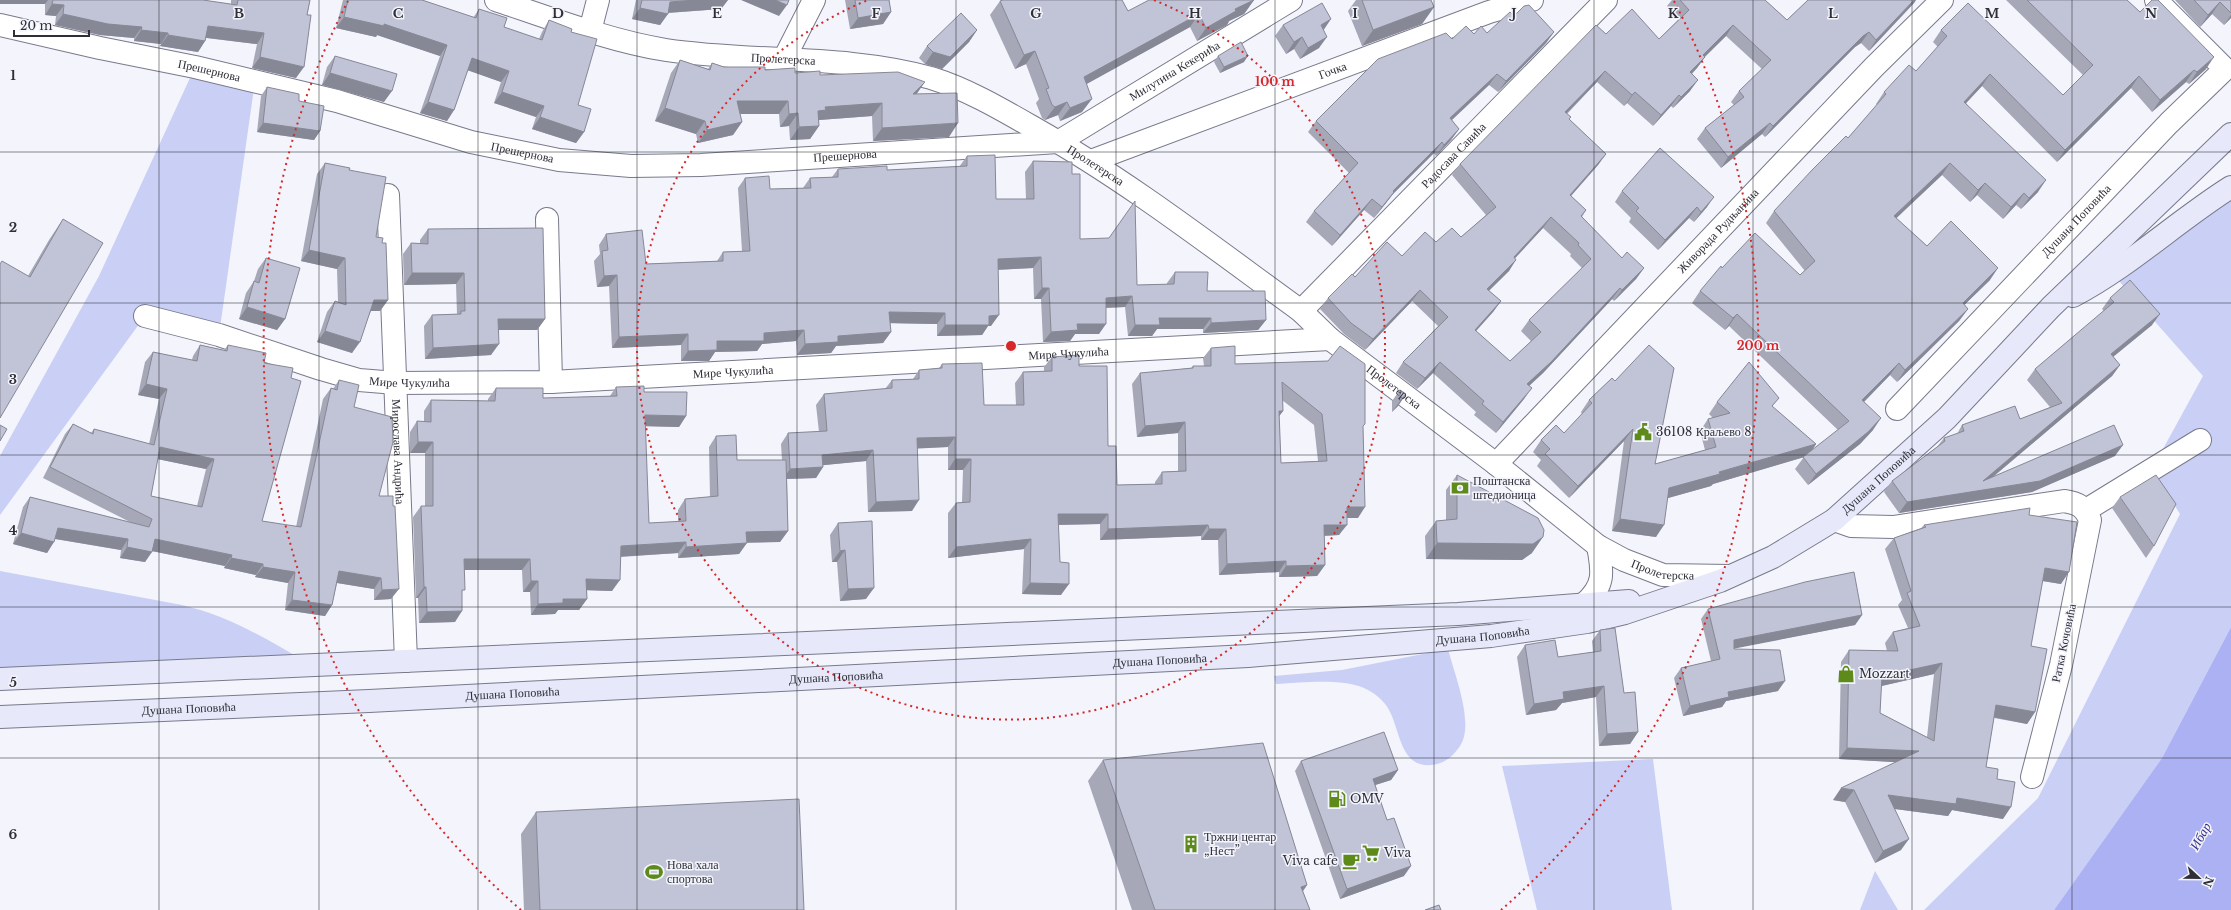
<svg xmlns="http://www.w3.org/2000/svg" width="2231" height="910" viewBox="0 0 2231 910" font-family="'Libre Baskerville',serif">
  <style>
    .green { fill: #cacff5 }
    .water { fill: #abb1f2 }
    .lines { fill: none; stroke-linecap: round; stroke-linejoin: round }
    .street-casing { stroke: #787a8b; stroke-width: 24 }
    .secondary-casing { stroke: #787a8b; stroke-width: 24 }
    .street { stroke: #fff; stroke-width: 22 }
    .secondary { stroke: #e7e9fb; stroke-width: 22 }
    .wall { fill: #a6a8b8; fill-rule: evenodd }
    .shaded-wall { fill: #878896 }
    .building { fill: #c1c3d6; stroke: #878896; fill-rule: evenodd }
    .grid { fill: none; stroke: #2e2f37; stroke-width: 1; stroke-opacity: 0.55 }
    .ring { fill: none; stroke: #d62828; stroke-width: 2; stroke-dasharray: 2 4 }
    .labels { text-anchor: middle; stroke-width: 3; stroke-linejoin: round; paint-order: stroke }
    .street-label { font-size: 12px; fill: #2e2f37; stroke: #f3f4fc }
    .poi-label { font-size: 12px; fill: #2e2f37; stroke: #f3f4fc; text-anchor: start }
    .water-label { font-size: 13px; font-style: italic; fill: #332c87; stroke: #f3f4fc }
    .grid-label { font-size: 13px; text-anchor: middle; font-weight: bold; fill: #2e2f37; stroke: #f3f4fc; stroke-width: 3; stroke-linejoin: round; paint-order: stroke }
    .centre { fill: #d62828; stroke: #f3f4fc; stroke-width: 2 }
    .ring-label { font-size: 12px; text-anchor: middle; font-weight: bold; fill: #d62828; stroke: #f3f4fc; stroke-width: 3; stroke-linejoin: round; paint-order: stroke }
  </style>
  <rect width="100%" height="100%" fill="#f3f4fc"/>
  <g class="green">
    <path d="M195,67l60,14 -36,254 -74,-19 -145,199v-59l99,-180z"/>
    <path d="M2231,187v440l-69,131 -108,152h-130l114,-112 142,-284 -28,-45 51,-93 -91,-103z"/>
    <path d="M0,571l182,34c50,12 86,35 129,60l-311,14z"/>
    <path d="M1448,649c6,24 27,75 12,97 -7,10 -15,18 -29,19 -31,3 -31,-36 -42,-55 -5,-10 -16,-18 -25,-22 -24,-10 -62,-5 -88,-4l-2,-8 68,-6z"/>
    <path d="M1653,759l19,151h-135l-35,-144z"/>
    <path d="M1875,871l23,39h-38z"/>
  </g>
  <path class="water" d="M2231,627v283h-177l108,-152z"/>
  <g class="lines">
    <g class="street-casing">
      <g id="street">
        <path id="s1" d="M496,0c54,18 114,41 170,50 87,13 179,4 265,28 36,11 70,31 103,50 94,53 180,120 267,183l29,28 166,125 102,82 26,14 39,15 67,1"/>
        <path id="s2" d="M0,25l100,23 95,19 142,34 134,41 88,18 72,6 70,-1 357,-23 233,-142"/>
        <path d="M590,31l8,-31"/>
        <path d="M784,59l30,-59"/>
        <path id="s3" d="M1091,161l398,-149 43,-12"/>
        <path id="s4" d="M388,195l18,466"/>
        <path d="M547,219l4,163"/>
        <path id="s5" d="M1301,311l305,-311"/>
        <path id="s6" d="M145,316l74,19 102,34 38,11 37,3 155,-1 779,-43"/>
        <path id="s7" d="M1897,409l272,-286 56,-54 -69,-69"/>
        <path id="s8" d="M1496,464l378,-397 68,-67"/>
        <path d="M2086,510l114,-70"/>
        <path d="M1834,520l17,6 42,1 171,-26c14,2 21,6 26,19l-29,145 -29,112"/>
        <path d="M1584,604c21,-18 19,-32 14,-58"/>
      </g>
    </g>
    <g class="secondary-casing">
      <g id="secondary">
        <path d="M2073,296c57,-30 104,-75 158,-109"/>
        <path d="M0,679l1458,-65 171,-13"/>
        <path id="s9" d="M0,717l369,-16 879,-45 243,-20 96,-14 38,-9 95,-32 53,-24 61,-37 113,-102 104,-111 180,-173"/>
      </g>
    </g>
    <use href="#street" class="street"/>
    <use href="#secondary" class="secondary"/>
  </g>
  <g class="wall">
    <path d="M0,0h203l28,4v-4h79l-14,78 -44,-10 5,-24 -51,-6 -1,3 -7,11 -38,-6 1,-2 -27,-3v-3l-34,-3 -45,-10 1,-9 -11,-1v-11h-45z"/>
    <path d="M343,0h79l51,18 6,-9 25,18 35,12 3,-7 7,-12 22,12 7,73 6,27 -8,11 -44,-14 4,-12 -42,-14 7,-21 -33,-12 -14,40 -7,11 -27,-8 20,-57 -63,-21 -1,2 -40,-9z"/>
    <path d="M636,0h92l-7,9 -53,4 -8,12 -28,-6z"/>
    <path d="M845,0h44l2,12 -8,12 -33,5z"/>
    <path d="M1001,0h121l6,11 126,-11 -10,14 -15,7 -2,4 -30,16 -7,-14 -104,57 -4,28 -22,9 -2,-6 -13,5 -3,-2 -6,-15 3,-4 -13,-35 -11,5 -25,-54 10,-14h1z"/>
    <path d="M1356,0h75l3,7 -12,17 -60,22 -14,-35z"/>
    <path d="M1672,0h93l22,20 21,-20h108l-2,3 -45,48 -8,-8 -6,4 -90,90 -3,-3 -41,34 -24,-29 8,-11 29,-23 -3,-3 8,-11 23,-22 -36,-33 -21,21 -8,11 -5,6 -2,17 -17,17 -2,-2 -18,20 -26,-23 -3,3 -27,-24 -30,32 2,5 37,35 -8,11 -27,31 15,14 -4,7 40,41 22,10 -8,11 -22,22 -2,-2 -69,74 -14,13 -5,13 -28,34 -22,-18 2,-3 -43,-39 -16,16 -21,-16 7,-11 35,-36 -26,-25 -47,49 -21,-16 -24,-25 8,-11 27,-21 47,-21 34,-14 25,-5 25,-22 -34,-40 8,-11 146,-130 53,5 20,-20 -12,-13zM1543,228l28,26 -1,2 12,12 -53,52 -8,11 10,10 -21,20 -34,-30 17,-19 8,-11 -12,-10 20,-20 6,-13z"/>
    <path d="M2006,0h121l13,12 66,57 -17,15 -3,-2 -34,30 -21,-24 -74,74 -75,-76 -16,17 72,89 -17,17 -5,-4 -13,14 -26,-24 -7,7 -28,-27 -46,43 31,28 63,34 -26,25 4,4 -9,12 -62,61 -7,-7 -26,27 9,28 -13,14 -52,41 -13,-16 9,-12 -91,27 -2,2 -43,12 -12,39 -44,-6 12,-90 -55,57 -32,-32 4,-6 -8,-8 8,-12 23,-7 18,-19 -1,-2 8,-12 23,-22 43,86 50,-14 -5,-19 8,-12 5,-1 -4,-4 8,-12 62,-4 -7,8 44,38 -5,8 27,-22 -109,-104 -4,4 -33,-27 8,-12 22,-23 78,7 5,-4 -39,-48 8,-12 74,-73 29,-33 -1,-1 8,-12 32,-21 22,-24 -5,-5 8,-12 122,65 20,-20z"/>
    <path d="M2175,0h56v18l-7,7 -12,-11 -12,13z"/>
    <path d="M1514,16l40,16 -8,11 -48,49 -9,-7 -37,35 7,9 -8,11 -15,16 -2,-3 -41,41 -7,9 -12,15 -10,-8 -32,36 -26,-24 8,-11 35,-38 -41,-41 8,-11 136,-82 22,-5 13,-1z"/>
    <path d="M1283,25l40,5 -4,18 -19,11 -6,-10 -8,5 -11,-18z"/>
    <path d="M977,30l-8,12 -27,27 -17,-5 -6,-6 8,-12z"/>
    <path d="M335,56l49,46 -62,-17 5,-18z"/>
    <path d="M1218,56l26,6 -24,11 -6,-11z"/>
    <path d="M680,60l28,9 4,-6 12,4 96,8 96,19 33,43 -76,4 -1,-25 -53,4v6l-9,13 -20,1 -1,-14 -9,1 -1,-13h-39l2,8 -9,13 -35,8 -2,-9 -41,-13 16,-48z"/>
    <path d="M267,87l32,14 21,30 -6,9 -57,-8 4,-36z"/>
    <path d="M967,156l29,43h30l-1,-27 8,-11 39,13 8,65 57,46 30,-1v-1l8,-11 32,19 59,29 -8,10 -55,3v-4h-46l-5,7h-24l-3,-29 -19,1 -7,26h-24l-5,7 -27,1 -2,-43h-7l-1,-31 -35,2 -7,56h-3l-6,9 -45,1v-12l-47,-1 1,9 -8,11 -47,3 -5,7 -34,2 -1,-14 -34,3 -5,7 -42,1 -6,9h-28v-16l-69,3 -3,-62 -12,1 -3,-26 6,-7 -1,-9 7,-11 40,30 71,-3 6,-9 19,-1 -4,-63 7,-10 25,11 33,-1 7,-10 22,-1 6,-8 49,1 72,-3z"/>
    <path d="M325,163l24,7 27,67 6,6 6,57 -8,11h-9l-19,42 -35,-11 10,-30 8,-11 3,1 -1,-33 -36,-8 16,-87z"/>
    <path d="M1622,191l85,16 -13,15 -5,-4 -31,32 -29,-28 2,-4 -16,-16z"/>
    <path d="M63,219l-63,199 28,-142 21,-36z"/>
    <path d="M428,229l117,90 -8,11h-38l-8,25 -66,4 -1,-33 8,-11 25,-1 -1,-30 -52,1 -1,-31 8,-11h9v-3z"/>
    <path d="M266,258l19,61 -8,11 -38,-11 7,-26 8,-12 4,-12z"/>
    <path d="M2110,298l42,27 -39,32 7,8 -8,11 -119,101 122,-21 -83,36 -133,21 -15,-21 8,-11 45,-34 7,-9 13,-4 5,-9 58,-6 30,-12 -23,-27 8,-11 69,-58 -2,-2z"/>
    <path d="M200,345l24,5 4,-5 36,18 -2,158 34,6 27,-128 8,-11 2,1 6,-9 15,27 25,89 12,103 -17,1v-11l-37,-6 -5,22 -7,11 -40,-6 3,-27 -33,-6 1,-2 -32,-7 1,-2 -73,-15 -7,11 -25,-4 1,-8 -66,-11 -8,14 -34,-9 10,-37 7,-10 100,25 -87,-44 22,-44 8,-10 18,9 3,-4 55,15 10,-45 -21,-4 7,-33 8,-10 39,8 1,-4zM158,459l48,10 -9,37 -46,-10z"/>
    <path d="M1211,348l24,16 93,-3 35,65 -5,92h-11l-8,17 -15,1 1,29 -8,11 -38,1v-5l-60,3 -1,-35h-17v-4l-101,4v-16l-42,1 3,70 -39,-1 2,-45 -76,9v-45l8,-10 6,-1 1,-32h-15v-23l-31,1 -5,63 -44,1 -2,-51 -43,4v2l-7,11 -29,1 1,52 -8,11h-33l-8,12 -61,4v-5l-57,4 -9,34 -25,-1v9l-8,11h-21l-3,4 -24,1 -1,-23h-7l-1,-22h-58l-2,24 -7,28 -36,1 -1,-25h-2l-3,-81 8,-11h4v-53h-15v-21l7,-11 7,1v-11l7,-11 57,1v-2l8,-11 47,10 67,-2 6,-9 28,5 42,24 -7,11 -34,-1 4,97 29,-1v-12l7,-11 25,-2 -1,-50 7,-11 21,24h45l-1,-16 7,-11 31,-1 -3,-27 8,-11 61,-5 7,-9 21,-1 6,-9 20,-2 3,-4 42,41h32l-1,-22 8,-11 21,-1v-4l8,-10 27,9 29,80 9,39 38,-1v-2l7,-10 16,-1v-38l-41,4 -5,-53 8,-11 51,-5 2,-2h11l-1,-8zM1282,400l32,25 4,36 -37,2 -2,-47 4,-5z"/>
    <path d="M1400,390l6,4 -8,12 -6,6v-11z"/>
    <path d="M1457,475l75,78 -10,7 -96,-1 -1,-23 11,-15 10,-1v-30z"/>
    <path d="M2120,497l34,49 -8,12 -34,-50z"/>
    <path d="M2029,515l32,69 -19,-3 -11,65 4,66 -8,12 -33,-6 -8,49 11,12 6,40 -51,-9 -4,6 -53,-7 6,41 -26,13 -30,-61 -12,-2 63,-38 -57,-3 2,-97 8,-12 38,1 -2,-8 8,-11 15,-4 -10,-23 4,-5 -17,-51 9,-11 27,-10 3,-3zM1934,674l-7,63 -47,-24 1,-27z"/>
    <path d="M838,523l28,76 -26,2 -3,-39h-5l-2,-27z"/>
    <path d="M1708,609l154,6 -7,10 -121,23 44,43 -52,10 -4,6 -39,9 -9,-38 7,-10 30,-7 -10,-42z"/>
    <path d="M1600,630l24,63 14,39 -8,12 -31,2 -3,-49 -34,6 -6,7 -30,5 -9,-58 8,-12 33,12 35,-5 -1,-11z"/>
    <path d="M1103,760l204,125 -4,6 7,19h-178l-44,-129z"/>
    <path d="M1301,761l97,9 -7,10 -16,5 29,91 -64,23 -45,-128z"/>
    <path d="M536,812l268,98h-280l-3,-76z"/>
  </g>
  <g class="shaded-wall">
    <path d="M0,0h48l-3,4h-45z"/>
    <path d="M696,0h32l-7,9 -56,4 3,1 -8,11 -28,-6 8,-11 30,-6z"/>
    <path d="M741,0h34l12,5 -8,11z"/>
    <path d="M1254,0l-10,14 -15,7 -2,4 -30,16 9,-13 29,-19z"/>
    <path d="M1914,0h2l-2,3 -45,48 7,-11z"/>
    <path d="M2220,2l-8,12 -12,13 8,-12z"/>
    <path d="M52,4l12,1 -8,11 -11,-1z"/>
    <path d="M1434,7l-12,17 -60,22 11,-16z"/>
    <path d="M891,12l-8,12 -33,5 8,-11z"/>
    <path d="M63,14l79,13 -8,11 -34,-3 -45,-10z"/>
    <path d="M1199,14l-9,13 -116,64 10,-14z"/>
    <path d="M2231,15v3l-7,7z"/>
    <path d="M344,17l40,7 63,21 -7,11 -63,-21 -1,2 -40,-9z"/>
    <path d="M1331,19l-8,12 -2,-6z"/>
    <path d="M1733,25l-7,11 -31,30 8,-11z"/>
    <path d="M208,26l56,7 -7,11 -57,-7z"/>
    <path d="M141,30l27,3 -7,11 -27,-3z"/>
    <path d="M977,30l-8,12 -27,27 -17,-5 8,-12z"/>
    <path d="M1554,32l-8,11 -48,49 8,-11z"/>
    <path d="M1869,32l-8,11 -6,4 -90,90 8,-11 90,-90z"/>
    <path d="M168,35l37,6 -7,11 -38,-6z"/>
    <path d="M1302,37l-8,12 -8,5 8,-12z"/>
    <path d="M1327,37l-8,11 -19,11 8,-11z"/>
    <path d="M1035,51l-9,13 -11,5 9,-14z"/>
    <path d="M1248,56l-4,6 -24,11 4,-6z"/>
    <path d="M260,57l44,10 -8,11 -44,-10z"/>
    <path d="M1705,57l-8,11 -15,15 8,-11z"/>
    <path d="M2214,57l-8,12 -17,15 8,-12z"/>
    <path d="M472,58l37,13 -8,11 -37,-13z"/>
    <path d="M2194,70l-8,12 -34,30 8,-12z"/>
    <path d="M1605,71l-8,11 -40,41 8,-11z"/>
    <path d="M330,73l62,18 -8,11 -62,-17z"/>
    <path d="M1497,74l-8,11 -47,44 8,-11z"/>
    <path d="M1990,74l-8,12 -26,28 8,-12z"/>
    <path d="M2139,76l-8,12 -74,74 8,-12z"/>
    <path d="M1698,80l-8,11 -17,17 8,-11z"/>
    <path d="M925,82l-9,13 -3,-1z"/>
    <path d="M502,92l42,14 -8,11 -42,-14z"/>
    <path d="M1635,92l-8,11 -3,3 8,-11z"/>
    <path d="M1679,95l-8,11 -18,20 8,-11z"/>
    <path d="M1092,99l-10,13 -22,9 10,-13z"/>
    <path d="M737,101h51l-9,13h-51z"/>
    <path d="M428,102l26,8 -7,11 -27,-8z"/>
    <path d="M1067,102l-9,13 -13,5 10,-13z"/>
    <path d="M882,103l-10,13 -53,4 -2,3 1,-12 7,-4z"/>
    <path d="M665,108l40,13 -9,13 -41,-13z"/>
    <path d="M798,113l-9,13 -9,1 9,-13z"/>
    <path d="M540,117l44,15 -8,11 -44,-14z"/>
    <path d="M742,122l-9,13 -35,8 9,-13z"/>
    <path d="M263,123l57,8 -6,9 -57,-8z"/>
    <path d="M958,123l-9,14 -76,4 9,-13z"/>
    <path d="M1770,123l-8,11 -41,34 7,-11z"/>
    <path d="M819,126l-9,13 -20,1 9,-13z"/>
    <path d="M1459,129l-8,11 -15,16 8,-11z"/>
    <path d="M1442,142l-8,11 -41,41 -7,9 -12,15 19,-27z"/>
    <path d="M1606,154l-8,11 -36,41 8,-11z"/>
    <path d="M1950,163l-8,12 -56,53 8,-12z"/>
    <path d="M2046,180l-8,12 -17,17 8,-11z"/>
    <path d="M1985,183l-8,12 -7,7 8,-12z"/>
    <path d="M2024,193l-8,12 -13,14 8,-12z"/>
    <path d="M1714,197l-7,10 -13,15 7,-10z"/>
    <path d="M1372,199l-8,11 -32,36 8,-11z"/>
    <path d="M1697,207l-8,11 -31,32 7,-10z"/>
    <path d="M1551,217l-8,11 -37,40 8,-11z"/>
    <path d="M309,250l36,8 -8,11 -36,-8z"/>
    <path d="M1041,257l-8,11 -43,2 8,-11z"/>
    <path d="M1516,260l-7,11 -30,29 8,-11z"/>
    <path d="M1644,268l-8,11 -22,22 8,-11z"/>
    <path d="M1998,268l-8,12 -36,35 9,-12z"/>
    <path d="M412,273h52l-8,11 -52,1z"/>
    <path d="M617,275l-8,11 -12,1 7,-11z"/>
    <path d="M1042,288h7l-8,11h-7z"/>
    <path d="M1620,288l-8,11 -69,74 -24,22 8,-11z"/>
    <path d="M1420,290l-8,11 -47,49 8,-11z"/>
    <path d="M1132,296l-7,11 -26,1 7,-10z"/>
    <path d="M374,300h14l-8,11h-14z"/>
    <path d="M1501,301l-8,11 -26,29 8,-11z"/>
    <path d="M247,307l38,12 -8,11 -38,-11z"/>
    <path d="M1968,309l-9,12 -62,61 8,-12z"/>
    <path d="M889,312l56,1 -8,11 -55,-1z"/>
    <path d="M1737,314l-8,12 -4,4 8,-12z"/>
    <path d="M2160,314l-8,11 -49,40 8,-11z"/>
    <path d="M999,315l-8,11h-3l-6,9 -45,1 8,-11 44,-9z"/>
    <path d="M1159,318h52l-8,11h-46l-5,7h-24l7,-11z"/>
    <path d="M498,319h47l-8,11h-47z"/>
    <path d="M1266,320l-8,10 -55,3 8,-10z"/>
    <path d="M1077,324h29l-7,10h-24l-5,7 -27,1 8,-10z"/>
    <path d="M804,330l-8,11 -34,3 -5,7 -42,1 -6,9h-28l7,-10 29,-10 47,-8z"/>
    <path d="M325,331l35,11 -8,11 -35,-11z"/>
    <path d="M891,332l-8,11 -47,3 -5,7 -34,2 8,-11 33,-8z"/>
    <path d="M688,334l-7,11 -69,3 7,-11z"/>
    <path d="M499,344l-8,11 -66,4 8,-11z"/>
    <path d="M1440,362l-7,11 -16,16 8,-11z"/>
    <path d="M1899,363l-9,12 -36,37 8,-12z"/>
    <path d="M2120,365l-8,11 -136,115 147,-46 -8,11 -83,36 -133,21 8,-11 76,-21z"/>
    <path d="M146,384l21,5 -8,10 -21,-4z"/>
    <path d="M1532,388l-8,11 -28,34 7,-11z"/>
    <path d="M1406,394l-8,12 -6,6 8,-11z"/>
    <path d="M1279,411h4l-8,11z"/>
    <path d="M645,415l41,1 -7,11 -42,-1z"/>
    <path d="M1881,418l-8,12 -13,14 -52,41 8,-11z"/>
    <path d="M1185,422l-7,11 -41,4 8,-11z"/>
    <path d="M1633,429l-9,12 -55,57 9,-12z"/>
    <path d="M955,437l-7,10 -39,2 8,-11z"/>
    <path d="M418,442h15l-8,11h-15z"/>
    <path d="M1816,444l-8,12 -95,28 -2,2 -50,14 8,-12 50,-16z"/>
    <path d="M160,447l54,12 -8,10 -54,-11z"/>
    <path d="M873,450l-7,11 -51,5 7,-11z"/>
    <path d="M955,459h16l-8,11h-15z"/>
    <path d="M823,467l-7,11 -33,1 7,-10z"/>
    <path d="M919,500l-7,11 -44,1 8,-10z"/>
    <path d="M1347,507h18l-7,11h-19z"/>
    <path d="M1058,514h50l-8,10 -50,1z"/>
    <path d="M1620,519l44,6 -8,12 -44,-6z"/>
    <path d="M1208,525l-7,11 -101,4 8,-11z"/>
    <path d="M1324,525h23l-8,10 -22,1z"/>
    <path d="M58,528l70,11 -7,11 -71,-12z"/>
    <path d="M1209,529h17l-8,11h-17z"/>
    <path d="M788,531l-8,11 -42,1 8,-11z"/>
    <path d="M21,533l33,9 -7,11 -34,-9z"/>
    <path d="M1543,537l-11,16 -10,7 -96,-1 11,-16z"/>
    <path d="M155,539l77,16 -7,11 -78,-16z"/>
    <path d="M1031,539l-7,10 -76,9 8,-11z"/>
    <path d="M686,542l-8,11 -65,4 8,-11z"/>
    <path d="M747,543l-8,11 -61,4 8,-11z"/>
    <path d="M127,547l25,5 -7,10 -25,-4z"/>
    <path d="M845,550l-8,12h-5l8,-11z"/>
    <path d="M231,558l32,6 -7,11 -32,-7z"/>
    <path d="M464,559h66l-8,11h-66z"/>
    <path d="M1286,561l-7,11 -60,3 8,-11z"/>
    <path d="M1325,565l-8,11 -38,1 7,-11z"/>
    <path d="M263,567l32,5 -7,11 -33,-6z"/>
    <path d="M2045,568l24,4 -8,12 -24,-4z"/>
    <path d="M339,571l42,7 -7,11 -43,-7z"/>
    <path d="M586,579l34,1 -8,11 -33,-1z"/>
    <path d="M531,581h7l-8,11h-7z"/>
    <path d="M1030,583l39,1 -8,11 -39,-1z"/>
    <path d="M424,587h2l-8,11h-2z"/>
    <path d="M874,588l-8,11 -26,2 8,-12z"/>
    <path d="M399,589l-8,10 -17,1 8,-10z"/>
    <path d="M563,599h24l-8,11h-21l-3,4 -24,1 7,-11z"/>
    <path d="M292,600l40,5 -7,11 -40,-6z"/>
    <path d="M462,611l-7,11 -36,1 8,-11z"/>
    <path d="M1862,615l-7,10 -128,25 7,-10z"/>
    <path d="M1942,663l-8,11 -61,14 9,-12z"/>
    <path d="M1785,681l-7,10 -52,10 -4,6 -39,9 7,-10 38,-14z"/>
    <path d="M1604,686l-8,11 -34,6 -6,7 -30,5 8,-11 29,-12z"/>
    <path d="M1996,705l39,7 -8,12 -39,-8z"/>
    <path d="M1638,732l-8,12 -31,2 8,-12z"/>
    <path d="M1847,748l72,3 -9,12 -71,-4z"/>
    <path d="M1398,770l-7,10 -25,8 7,-9z"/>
    <path d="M1841,788l13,2 -9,12 -12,-2z"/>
    <path d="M1888,795l69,3 54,9 -8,12 -51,-9 -4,6 -68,-9z"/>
    <path d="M1909,839l-8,11 -26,13 8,-12z"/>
    <path d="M1411,866l-7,10 -64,23 7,-10z"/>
    <path d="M1307,885l-15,22 9,-20z"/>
  </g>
  <g class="building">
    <path d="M53,0h150l34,5 1,-5h72l-3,15h4l-7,52 -44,-10 4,-24 -56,-7 -3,15 -37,-6v-2l-27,-3 1,-3 -34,-3 -45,-10 1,-9 -12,-1z"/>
    <path d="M348,0h74l54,18 3,-9 28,9 -3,9 38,13 7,-20 23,9 -1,3 26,7 -19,66 13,4 -7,23 -44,-15 4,-11 -42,-14 7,-21 -37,-13 -18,52 -26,-8 19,-57 -63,-21v2l-40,-9z"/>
    <path d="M642,0h54l-26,2 -2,12 -28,-6z"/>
    <path d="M775,0h14l-2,5z"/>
    <path d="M855,0h34l2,12 -33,6z"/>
    <path d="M1003,0h119l6,11 21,-11h105l-19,9 1,2 -30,17 -7,-14 -115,63 8,22 -22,9 -3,-6 -12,5 -3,-2 -6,-16 3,-1 -14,-37 -11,4 -24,-54z"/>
    <path d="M1362,0h69l3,7 -61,23z"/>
    <path d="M1680,0h85l22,20 21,-20h106l-38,40 -7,-8 -6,4 -90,90 -3,-3 -42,34 -23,-29 39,-31 -5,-6 32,-31 -38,-35 -30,30 2,2 -15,15 8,8 -17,17 -2,-2 -18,20 -26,-23 -3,3 -27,-24 -40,41 6,5 -2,2 37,35 -36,41 16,15 -5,6 41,42 5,-6 17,16 -22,22 -2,-2 -69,74 -24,22 5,4 -29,34 -21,-18 2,-3 -44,-39 -15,16 -22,-16 45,-45 -28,-27 -47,49 -22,-16 -23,-25 24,-24 3,3 32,-35 15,14 23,-24 11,10 16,-14 9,9 35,-30 -36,-43 136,-139 10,9 26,-25 27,30 30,-29zM1551,217l28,26 -1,2 13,14 -62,61 12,12 -31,29 -35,-31 26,-29 -14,-12 29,-29 -2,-3z"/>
    <path d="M2027,0h100l13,12 12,-12h6l56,57 -17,15 -3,-2 -34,30 -21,-24 -74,74 -75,-76 -26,28 82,78 -17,18 -5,-5 -13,14 -26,-24 -7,7 -28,-27 -56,53 33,30 24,-25 47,47 -35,35 5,6 -63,61 -6,-7 -37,37 19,18 -13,14 -52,42 -13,-17 46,-36 -112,-107 -4,4 -33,-27 21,-25 1,2 33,-35 45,42 15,-14 -41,-50 38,-41 34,-34 2,2 38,-44 -2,-2 25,-27 7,6 31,-35 -6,-6 27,-27 95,92 30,-30z"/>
    <path d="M2194,0h37v13l-11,-11 -12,13z"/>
    <path d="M1322,3l9,16 -10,6 6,12 -19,11 -6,-11 -8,5 -11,-17z"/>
    <path d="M1529,5l25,27 -48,49 -9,-7 -47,44 9,11 -15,16 -2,-3 -49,49 1,1 -12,15 -10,-8 -32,36 -26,-24 44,-48 -42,-42 62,-62 68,-26 6,6 14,-13 8,8 7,-8 6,7 23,-21 4,4 10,-10z"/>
    <path d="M961,13l16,17 -27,27 -17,-5 -6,-6z"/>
    <path d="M1241,42l7,14 -24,11 -6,-11z"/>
    <path d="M335,56l62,18 -5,17 -62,-18z"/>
    <path d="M680,60l30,10 2,-7 12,4h41v3l30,-2v5l25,-2v4l78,-3 27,10 -12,12 44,-1 1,30 -76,5v-25l-57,4 1,3 -8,1 1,15 -20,1 -1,-14 -9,1 -1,-13h-51l5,21 -35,8 -2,-9 -40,-13z"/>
    <path d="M267,87l32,7v7l25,5 -4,25 -57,-8z"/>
    <path d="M1660,148l54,49 -13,15 -4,-5 -32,33 -29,-29 3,-3 -17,-17z"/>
    <path d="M995,155l1,44h38l-1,-38 39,1v12h8v65l29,-1 26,-37 2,84 37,-1 1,-12h33l-1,19h58l1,29 -55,3v-5h-52l1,7h-25l-3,-29 -26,2v26h-29l1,6 -27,2 -2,-44h-7l-1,-31 -43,2 1,56 -10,1v9h-44v-12l-56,-1 2,20 -53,4v6l-33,2 -1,-14 -40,3v8h-47v9l-29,1v-17l-69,3 -2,-62 -13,1 -2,-25 6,-1 -2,-16 36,-4 4,34 77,-3v-9l27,-1 -5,-73 24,-2 1,13 41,-1 -1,-10 28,-1v-8l49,-3v4l80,-4v-10z"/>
    <path d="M325,163l25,5 -1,2 37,7 -10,60 7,1 -1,5h4l2,57h-14l-14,42 -35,-11 10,-30 11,4 -1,-47 -36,-8z"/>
    <path d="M63,219l40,24 -103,175v-154l2,-3 28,16z"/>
    <path d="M543,228l2,91h-47l1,25 -66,4 -1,-33 29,-1v-3h4l-1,-38h-52l-1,-30 17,1v-15z"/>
    <path d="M266,258l34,10 -15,51 -38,-12 7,-26 5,2z"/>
    <path d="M2130,280l30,34 -49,40 9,11 -137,116 131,-56 9,20 -83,36 -133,21 -15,-21 53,-40 -1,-3 20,-7 -2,-6 53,-19 5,13 42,-16 -27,-34 79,-67 -4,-4z"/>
    <path d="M200,345l27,6 1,-6 38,8 -2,10 29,5 -2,10 10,3 -39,140 39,6 30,-139 6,2 2,-10 20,5 -5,22 38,10 1,25 -14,54h14v10h2l4,83 -17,1 -1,-12 -42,-7 -7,34 -40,-5 3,-28 -32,-5v-3l-32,-6 1,-3 -77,-16 -3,13 -25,-5 1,-8 -70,-11 -4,14 -33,-9 9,-36 119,30 3,-8 -102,-52 23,-43 20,10 1,-5 60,16 13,-56 -21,-5 7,-32 44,9zM160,447l54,12 -12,48 -51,-11z"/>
    <path d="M1649,345l25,23 -19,96 61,-17 -8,-28 22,-6 -13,-11 32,-40 30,36 -7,8 44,38 -97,28 1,2 -51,14 -5,37 -44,-6 13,-90 -55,57 -33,-32 5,-5 -9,-9 15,-15 8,8 28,-30 -3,-3 23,-22 3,3z"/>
    <path d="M1235,346v18l93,-3 12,-15 25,18v60l-2,2 2,81h-18v18h-23l1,40 -39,1v-5l-59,3 -1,-35h-17l-1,-4 -100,4v-15h-50l2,48 9,1v21l-39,-1 1,-44 -75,8v-44l14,-1 1,-43h-16v-22l-38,1 2,62 -43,2 -3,-52 -51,5 1,12 -33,2 -2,-36 39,-2 -3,-37 68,-6v-8l27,-1v-9l23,-2v-4l40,-1 2,42h40l-1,-33 29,-1v-14l27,-2v11h28l1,80h8l1,39 45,-1v-12l24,-1 -1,-49 -40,4 -5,-53 53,-5v-2h18v-18zM1282,382l40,32 5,47 -46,2 -2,-52h4z"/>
    <path d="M644,386v6h43l-1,24 -41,-1 4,108 37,-2 -1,-22 33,-3 -2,-60 20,-1 1,25h49l2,71 -42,1 1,11 -61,4v-5l-65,4 -1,34 -34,-1 1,20h-24v4l-25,1v-23h-7l-1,-22h-66l1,31h-3v21l-35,1 -1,-25h-2l-3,-81h12v-64h-15l-1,-21 14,1v-22l64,1 1,-13h47v10l74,-2 -1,-9z"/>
    <path d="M1400,390l6,4 -6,7z"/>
    <path d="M0,425l7,4 -7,12z"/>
    <path d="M1457,475l81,43 6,12 -1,7 -10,7 -96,-1 -1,-22 21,-2z"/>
    <path d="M2156,475l20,29 -22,42 -34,-49z"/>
    <path d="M2030,508l-1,7 48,7 -8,50 -24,-4 -14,78 16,3 -12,63 -39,-7 -10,62 12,2 -1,10 18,3 -4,25 -54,-9 -1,6 -68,-9 21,44 -26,12 -29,-61 -13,-2 78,-37 -72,-3 2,-98 49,1 -5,-19 27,-6 -13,-33 4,-2 -17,-53 32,-11 -2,-2zM1942,663l-8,78 -54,-28 2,-37z"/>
    <path d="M872,521l2,67 -26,1 -3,-39 -5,1 -2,-28z"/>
    <path d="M1854,572l8,43 -128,25v9l46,1 5,31 -57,11 1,5 -39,9 -9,-38 39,-9 -12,-50 97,-27z"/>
    <path d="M1615,628l9,65 11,-1 3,40 -31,2 -3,-48 -41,6 1,7 -30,5 -9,-59 30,-5 3,17 43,-6 -1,-21z"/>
    <path d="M1384,732l14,38 -25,9 14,41 7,-2 17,48 -64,23 -46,-128z"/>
    <path d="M1263,743l44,142 -6,2 9,23h-155l-52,-150z"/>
    <path d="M799,799l5,111h-264l-4,-98z"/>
    <path d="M1439,905l2,5h-16z"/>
  </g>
  <path class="grid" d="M159,0v910M319,0v910M478,0v910M637,0v910M797,0v910M956,0v910M1116,0v910M1275,0v910M1434,0v910M1594,0v910M1753,0v910M1912,0v910M2072,0v910M0,152h2231M0,303h2231M0,455h2231M0,607h2231M0,758h2231"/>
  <g class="ring">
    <path d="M1154 0A374 374 0 1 1 868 0"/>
    <path d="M521 910A747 747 0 0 1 348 1M1674 1A747 747 0 0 1 1501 910"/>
  </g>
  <defs>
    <g id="civic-bare" transform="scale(1.38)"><path d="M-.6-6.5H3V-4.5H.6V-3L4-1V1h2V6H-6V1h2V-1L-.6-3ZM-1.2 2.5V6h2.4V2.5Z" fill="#5e8a1a" stroke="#f3f4fc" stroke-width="2.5" paint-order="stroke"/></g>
    <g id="bank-bare" transform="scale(1.38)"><path d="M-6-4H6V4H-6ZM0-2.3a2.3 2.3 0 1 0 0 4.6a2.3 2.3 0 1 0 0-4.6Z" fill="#5e8a1a" stroke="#f3f4fc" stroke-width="2.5" paint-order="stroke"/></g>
    <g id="shop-bare" transform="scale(1.38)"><path d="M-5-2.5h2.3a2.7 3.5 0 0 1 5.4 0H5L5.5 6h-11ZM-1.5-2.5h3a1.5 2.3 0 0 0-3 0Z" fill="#5e8a1a" stroke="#f3f4fc" stroke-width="2.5" paint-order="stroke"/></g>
    <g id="fuel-bare" transform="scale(1.38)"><path d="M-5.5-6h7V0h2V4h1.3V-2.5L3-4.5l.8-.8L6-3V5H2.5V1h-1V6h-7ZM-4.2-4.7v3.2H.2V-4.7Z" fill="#5e8a1a" stroke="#f3f4fc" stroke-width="2.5" paint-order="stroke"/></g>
    <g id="building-bare" transform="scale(1.38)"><path d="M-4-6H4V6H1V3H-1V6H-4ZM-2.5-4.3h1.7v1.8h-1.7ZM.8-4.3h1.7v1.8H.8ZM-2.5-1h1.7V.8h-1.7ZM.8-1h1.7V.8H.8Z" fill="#5e8a1a" stroke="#f3f4fc" stroke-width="2.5" paint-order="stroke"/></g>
    <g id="supermarket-bare" transform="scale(1.38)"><path d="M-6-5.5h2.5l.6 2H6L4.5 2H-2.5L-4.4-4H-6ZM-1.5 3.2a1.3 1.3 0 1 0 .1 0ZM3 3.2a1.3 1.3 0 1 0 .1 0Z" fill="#5e8a1a" stroke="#f3f4fc" stroke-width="2.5" paint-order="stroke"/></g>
    <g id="cafe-bare" transform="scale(1.38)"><path d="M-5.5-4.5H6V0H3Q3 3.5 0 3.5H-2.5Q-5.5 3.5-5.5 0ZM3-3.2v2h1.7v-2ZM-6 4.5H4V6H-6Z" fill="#5e8a1a" stroke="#f3f4fc" stroke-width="2.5" paint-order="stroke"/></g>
    <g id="stadium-bare" transform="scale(1.38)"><path d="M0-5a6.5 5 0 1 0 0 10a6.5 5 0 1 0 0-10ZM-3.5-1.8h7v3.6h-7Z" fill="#5e8a1a" stroke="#f3f4fc" stroke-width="2.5" paint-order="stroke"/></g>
  </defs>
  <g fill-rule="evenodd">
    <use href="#civic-bare" x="1643" y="432"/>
    <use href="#bank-bare" x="1460" y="488"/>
    <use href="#shop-bare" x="1846" y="674"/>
    <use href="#fuel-bare" x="1337" y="799"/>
    <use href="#building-bare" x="1191" y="844"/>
    <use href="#supermarket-bare" x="1371" y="853"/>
    <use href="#cafe-bare" x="1351" y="861"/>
    <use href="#stadium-bare" x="654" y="872"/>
  </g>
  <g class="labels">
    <g class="street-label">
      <text dy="4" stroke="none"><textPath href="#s1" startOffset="295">Пролетерска</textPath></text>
      <text dy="4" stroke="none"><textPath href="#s3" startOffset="258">Гочка</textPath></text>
      <text dy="4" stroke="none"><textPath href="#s2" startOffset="214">Прешернова</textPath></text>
      <text dy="4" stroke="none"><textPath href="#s2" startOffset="1212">Милутина Кекерића</textPath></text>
      <text dy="4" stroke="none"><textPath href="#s2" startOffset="538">Прешернова</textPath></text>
      <text dy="4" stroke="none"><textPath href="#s2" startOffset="862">Прешернова</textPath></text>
      <text dy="4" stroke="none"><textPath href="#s5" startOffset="218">Радосава Савића</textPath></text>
      <text dy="4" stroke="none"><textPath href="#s1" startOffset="631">Пролетерска</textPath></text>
      <text dy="4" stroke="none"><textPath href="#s7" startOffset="260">Душана Поповића</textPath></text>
      <text dy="4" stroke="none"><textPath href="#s8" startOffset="322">Живорада Рудњанина</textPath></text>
      <text dy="4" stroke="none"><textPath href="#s6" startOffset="934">Мире Чукулића</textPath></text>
      <text dy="4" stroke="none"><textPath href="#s6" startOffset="598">Мире Чукулића</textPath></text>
      <text dy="4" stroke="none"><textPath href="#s6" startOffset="274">Мире Чукулића</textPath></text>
      <text dy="4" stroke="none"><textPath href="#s1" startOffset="1003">Пролетерска</textPath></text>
      <text dy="4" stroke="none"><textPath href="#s4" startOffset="257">Мирослава Андрића</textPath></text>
      <text dy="4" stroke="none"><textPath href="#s9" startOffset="1919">Душана Поповића</textPath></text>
      <text dy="4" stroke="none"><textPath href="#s1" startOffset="1332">Пролетерска</textPath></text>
      <text dy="4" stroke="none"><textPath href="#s9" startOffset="1485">Душана Поповића</textPath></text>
      <text transform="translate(2064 643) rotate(-78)" y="4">Ратка Кочовића</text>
      <text dy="4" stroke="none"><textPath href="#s9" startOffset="1161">Душана Поповића</textPath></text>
      <text dy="4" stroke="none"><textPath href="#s9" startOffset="837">Душана Поповића</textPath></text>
      <text dy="4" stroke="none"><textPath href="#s9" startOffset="513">Душана Поповића</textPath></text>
      <text dy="4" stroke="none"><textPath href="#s9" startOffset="189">Душана Поповића</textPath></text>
    </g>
    <g class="poi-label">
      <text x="1656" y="436">36108 Краљево 8</text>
      <text x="1473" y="485">Поштанска<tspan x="1473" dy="14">штедионица</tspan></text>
      <text x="1859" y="678">Mozzart</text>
      <text x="1350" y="803">OMV</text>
      <text x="1204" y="841">Тржни центар<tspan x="1204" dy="14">„Нест”</tspan></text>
      <text x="1384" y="857">Viva</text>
      <text x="1338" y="865" text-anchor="end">Viva cafe</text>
      <text x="667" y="869">Нова хала<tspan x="667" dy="14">спортова</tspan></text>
    </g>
    <g class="water-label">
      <text transform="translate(2200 836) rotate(-61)" y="5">Ибар</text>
    </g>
  </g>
  <g class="grid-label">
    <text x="239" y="18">B</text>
    <text x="398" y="18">C</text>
    <text x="558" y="18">D</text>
    <text x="717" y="18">E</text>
    <text x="876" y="18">F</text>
    <text x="1036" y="18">G</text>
    <text x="1195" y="18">H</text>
    <text x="1355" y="18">I</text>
    <text x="1514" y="18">J</text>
    <text x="1673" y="18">K</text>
    <text x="1833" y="18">L</text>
    <text x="1992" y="18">M</text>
    <text x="2151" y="18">N</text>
    <text x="13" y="80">1</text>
    <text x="13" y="232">2</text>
    <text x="13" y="384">3</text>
    <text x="13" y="535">4</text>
    <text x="13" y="687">5</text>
    <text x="13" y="839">6</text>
  </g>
  <circle cx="1011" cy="346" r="6" class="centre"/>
  <g class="ring-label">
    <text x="1275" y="86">100 m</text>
    <text x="1758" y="350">200 m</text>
  </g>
  <g transform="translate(2199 878) rotate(112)" stroke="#f3f4fc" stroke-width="3" paint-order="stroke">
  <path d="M0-3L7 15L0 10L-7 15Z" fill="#2e2f37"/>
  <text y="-6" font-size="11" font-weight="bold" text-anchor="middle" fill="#2e2f37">N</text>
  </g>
  <path d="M14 30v6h75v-6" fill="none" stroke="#2e2f37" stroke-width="2"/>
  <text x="20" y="30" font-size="12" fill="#2e2f37" stroke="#f3f4fc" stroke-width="3" paint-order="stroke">20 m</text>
</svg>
